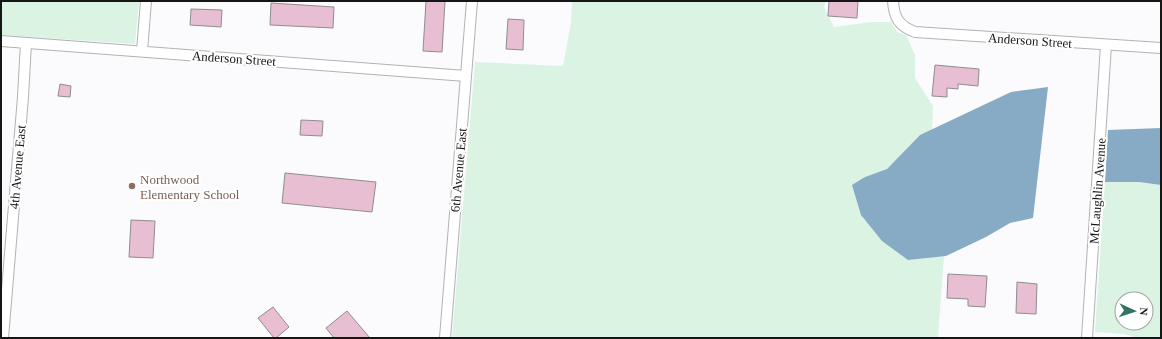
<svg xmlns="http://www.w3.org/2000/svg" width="1162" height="339" viewBox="0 0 1162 339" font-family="'Times New Roman',serif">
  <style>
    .green { fill: #daf3e3; fill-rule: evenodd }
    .water { fill: #87abc5 }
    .building { fill: #e8bed2; stroke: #908c8e }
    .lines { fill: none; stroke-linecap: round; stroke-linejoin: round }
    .street-casing { stroke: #b2b2b5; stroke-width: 12 }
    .street { stroke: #fff; stroke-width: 10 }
    .education-dot { fill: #8d6e63; stroke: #fff; stroke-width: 1.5 }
    .labels { text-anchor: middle; stroke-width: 4; stroke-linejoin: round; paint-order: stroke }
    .street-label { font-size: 13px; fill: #161617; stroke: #fff }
    .education-label { font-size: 13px; fill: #785e54; stroke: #fff; text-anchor: start }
  </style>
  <rect width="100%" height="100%" fill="#fbfbfe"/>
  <g class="green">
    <path d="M1,1h138l-4,43 -134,-9z"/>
    <path d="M572,1h254l-2,6 10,20 38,-5h19l6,10 9,3 9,20v23l18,28 -1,24 -12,5 -33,34 -22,8 43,83 36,-4 -6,82h-486l23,-276 88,4 8,-43z"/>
    <path d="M1105,182h34l22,3v153h-23l-14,-4 -29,-2zM1122,299h24v24h-24z"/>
  </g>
  <g class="water">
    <path d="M1048,87l-15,131 -23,5 -24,14 -40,19 -38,4 -26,-19 -21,-26 -9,-30 13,-8 22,-8 33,-34 91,-43z"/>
    <path d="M1161,128v57l-22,-3h-34l3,-52z"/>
  </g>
  <g class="building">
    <path d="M426,1h19l-3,51 -19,-1z"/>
    <path d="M829,1h29l-1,17 -29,-2z"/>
    <path d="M271,3l63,4 -1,21 -63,-3z"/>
    <path d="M191,9l31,1 -1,17 -31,-2z"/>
    <path d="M508,19l16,1 -1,30 -17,-1z"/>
    <path d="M935,65l44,4 -1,17 -20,-2v5l-11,-1v9l-15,-1z"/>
    <path d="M60,84l11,2 -1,11 -12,-1z"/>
    <path d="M301,120l22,1 -1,15 -22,-1z"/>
    <path d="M285,173l91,9 -4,30 -90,-9z"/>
    <path d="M131,220l24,1 -2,37 -24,-1z"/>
    <path d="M948,274l39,2 -2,31 -17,-1v-7l-21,-1z"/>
    <path d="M1017,282l20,2 -1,30 -20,-1z"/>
    <path d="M273,307l16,20 -13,11h-2l-16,-20z"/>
    <path d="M347,311l23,27h-36l-8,-10z"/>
  </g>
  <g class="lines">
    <g class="street-casing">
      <g id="street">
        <path d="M893,1c1,17 6,25 22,31l246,16"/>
        <path d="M1,41l465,35"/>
        <path d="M142,51l4,-50"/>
        <path d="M3,338l20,-241 3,-54"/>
        <path d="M445,338l27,-337"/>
        <path d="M1087,338l19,-293"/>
      </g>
    </g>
    <use href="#street" class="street"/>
  </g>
  <circle class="education-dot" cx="132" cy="186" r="4"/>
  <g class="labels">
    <g class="street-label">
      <text transform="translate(1030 40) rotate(4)" y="5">Anderson Street</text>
      <text transform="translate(234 58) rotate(4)" y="5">Anderson Street</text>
      <text transform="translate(17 167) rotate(-85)" y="5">4th Avenue East</text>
      <text transform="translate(458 170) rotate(-85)" y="5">6th Avenue East</text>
      <text transform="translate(1097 191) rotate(-86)" y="5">McLaughlin Avenue</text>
    </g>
    <g class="education-label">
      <text x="140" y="184">Northwood<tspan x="140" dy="15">Elementary School</tspan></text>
    </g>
  </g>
  <rect width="1162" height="339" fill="none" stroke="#161617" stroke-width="4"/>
  <g transform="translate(1134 311) rotate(93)"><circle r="19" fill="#ffffff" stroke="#a2a2a2"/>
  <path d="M0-3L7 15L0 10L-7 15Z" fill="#317364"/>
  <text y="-6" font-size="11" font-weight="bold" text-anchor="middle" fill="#161617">N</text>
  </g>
</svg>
